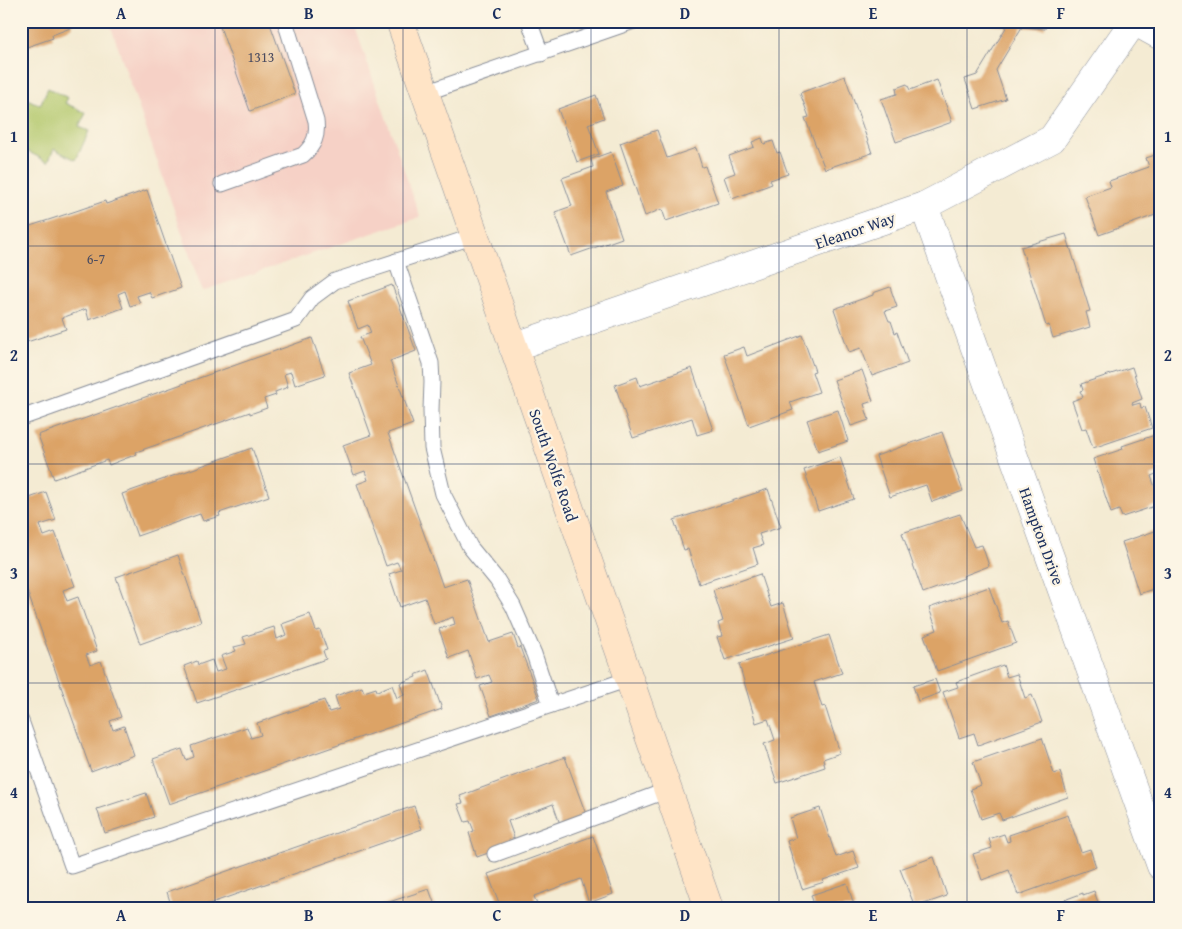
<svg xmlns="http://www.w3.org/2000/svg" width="1182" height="929" viewBox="0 0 1182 929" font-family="'Gentium Book Plus',serif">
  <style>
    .built { fill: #f6d1c6 }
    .green { fill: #b2c86c; stroke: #667c65 }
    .building { fill: #dca366 }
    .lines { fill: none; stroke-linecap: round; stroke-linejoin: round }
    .service-casing { stroke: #888d98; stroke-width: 17 }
    .minor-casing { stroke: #888d98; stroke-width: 29 }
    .secondary-casing { stroke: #888d98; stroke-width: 29 }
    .service { stroke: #fff; stroke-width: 15 }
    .minor { stroke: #fff; stroke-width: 28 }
    .secondary { stroke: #ffe4c6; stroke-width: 28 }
    .grid { fill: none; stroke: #1b2f5e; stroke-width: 1; stroke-opacity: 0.55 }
    .labels { text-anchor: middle; stroke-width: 4.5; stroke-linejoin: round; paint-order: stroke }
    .number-label { font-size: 14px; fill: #4b4c60 }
    .street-label { font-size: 16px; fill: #1b2f5e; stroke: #fcf5e5 }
    .neatline { fill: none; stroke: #1b2f5e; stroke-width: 2 }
    .grid-label { font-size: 16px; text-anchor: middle; font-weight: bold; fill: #1b2f5e }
  </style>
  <rect width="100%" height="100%" fill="#fcf5e5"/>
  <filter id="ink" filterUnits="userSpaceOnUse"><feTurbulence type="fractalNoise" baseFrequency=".02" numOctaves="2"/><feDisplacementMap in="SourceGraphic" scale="10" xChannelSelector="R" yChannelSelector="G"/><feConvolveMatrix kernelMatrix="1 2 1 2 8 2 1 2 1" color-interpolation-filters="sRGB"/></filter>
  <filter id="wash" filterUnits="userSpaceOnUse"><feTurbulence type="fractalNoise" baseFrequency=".0096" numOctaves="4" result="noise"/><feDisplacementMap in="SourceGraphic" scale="20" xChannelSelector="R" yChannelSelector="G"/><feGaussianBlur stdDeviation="1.12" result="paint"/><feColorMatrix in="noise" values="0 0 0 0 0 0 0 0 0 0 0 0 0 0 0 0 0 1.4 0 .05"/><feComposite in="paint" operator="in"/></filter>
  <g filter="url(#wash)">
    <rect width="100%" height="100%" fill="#f4ebd3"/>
    <path class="built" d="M109,21h244l67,196 -218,74z"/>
    <path class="green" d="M48,88l20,10 -3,5 21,10 -7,14 10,4 -13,29 -22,-11 -6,13 -27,-14v-47l2,-4 17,8z"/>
    <g id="blocks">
      <g class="building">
        <path d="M21,21h57v1l-6,2 1,3 -21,8 1,3 -32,11z"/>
        <path d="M218,21h51l26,73 -45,17z"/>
        <path d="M991,21h55l-1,8 -23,-2 -26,43 10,29 -31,10 -10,-30 12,-4 30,-49 -16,-1z"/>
        <path d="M845,76l27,77 -47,16 -20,-51 4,-1 -9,-24z"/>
        <path d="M937,80l15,42 -56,20 -15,-43 16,-5 -1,-6 11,-4 3,6z"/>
        <path d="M596,95l8,23 -16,6 11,30 -22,8 -19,-53z"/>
        <path d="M657,130l10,28 29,-10 6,19 3,-1 13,37 -52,18 -4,-12 -17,7 -25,-73z"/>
        <path d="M762,138l2,6 9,-3 4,12 3,-1 8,22 -18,6 2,4 -40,15 -8,-22 11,-4 -6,-17 25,-9 -2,-5z"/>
        <path d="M611,152l12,34 -17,6 16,46 -51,18 -16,-44 17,-6 -10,-28 31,-11 -2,-8z"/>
        <path d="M1161,153v60l-62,22 -14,-39 26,-9 -2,-6 40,-14 -3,-9z"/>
        <path d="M147,190l34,98 -29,10 -3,-6 -12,4 3,7 -10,3 -5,-15 -7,3 5,14 -34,12 -3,-11 -24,9 4,11 -45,15v-115l55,-18 29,-10 1,3z"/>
        <path d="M1066,234l24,77 -4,1 4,15 -37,11 -4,-13 -3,1 -25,-79z"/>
        <path d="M392,285l24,66 -26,10 23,63 -25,9 55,154 24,-8 22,63 24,-8 5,14 2,-1 19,52 -48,17 -11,-30 12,-4 -3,-7 -12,4 -9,-28 -19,7 -10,-29 16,-5 -2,-7 -19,7 -9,-26 -25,9 -11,-33 12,-4 -4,-8 -11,4 -29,-82 11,-4 -3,-9 -11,4 -11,-30 28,-10 -22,-62 22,-8 -11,-28 11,-4 -3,-8 -10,4 -10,-28z"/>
        <path d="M890,287l7,20 -12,4 4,10h2l4,12 2,-1 11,31 -36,13 -11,-28 -12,4 -15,-43 39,-14v-2z"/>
        <path d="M802,335l13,36 -3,1 7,20 -29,10 3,8 -44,16 -25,-72 20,-7 3,9z"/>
        <path d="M312,338l13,37 -30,10 -4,-13 -7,2 4,13 -13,5 1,3 -12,4 3,9 -17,6v-2l-114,40 1,2 -28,11 -2,-5 -53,19 -16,-44z"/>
        <path d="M1132,367l10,32 -10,4 1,2 7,-2 1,5 4,-1 7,21 -59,20 -7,-20 -4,1 -10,-28 11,-4 -3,-6 3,-1 -2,-6z"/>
        <path d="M692,368l21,62 -16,5 -5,-17 -59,20 -18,-53 22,-8 3,9z"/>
        <path d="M862,370l11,31 -9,3 5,16 -18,6 -17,-46z"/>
        <path d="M838,410l10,31 -30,10 -11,-31z"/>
        <path d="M942,432l21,59 -31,11 -6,-17 -36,12 -14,-41z"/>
        <path d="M1161,433v39l-10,4 10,28 -39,13 -3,-7 -8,3 -18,-54 30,-10 -1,-3z"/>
        <path d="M252,448l17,48 -50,17 1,3 -17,5 -3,-7 -63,22 -15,-42z"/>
        <path d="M840,457l14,42 -36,12 -14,-41z"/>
        <path d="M768,489l13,38 -22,7 4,11 -10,3 5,16 -59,20 -11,-35 -4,1 -10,-30z"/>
        <path d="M46,492l10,28 -16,5 4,11 11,-4 20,54 -12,4 4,11 11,-4 19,54 -11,4 4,10 11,-4 20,56 -11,4 3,9 11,-4 10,29 -43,16 -70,-197v-73z"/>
        <path d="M960,514l14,33 8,-2 7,21 -26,10 1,2 -41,15 -21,-60z"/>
        <path d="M1161,529v57l-22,8 -17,-52z"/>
        <path d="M178,555l23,67 -61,22 -24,-67z"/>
        <path d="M760,574l11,33 12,-4 11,35 -69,22 -8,-23 5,-1 -4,-13 5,-2 -10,-31z"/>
        <path d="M989,587l13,36 6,-2 8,22 -79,28 -13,-36 13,-5 -8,-22z"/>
        <path d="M310,614l6,17 4,-1 7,20 -4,1 3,8 -129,44 -13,-37 13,-5 1,4 14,-5 4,12 10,-3 -5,-13 15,-5 -2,-4 12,-3 -3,-7 31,-10 3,12 9,-4 -4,-11z"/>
        <path d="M1161,622v20h-1l-3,-19z"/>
        <path d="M829,635l13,38 -28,9 8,25 3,-1 15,47 -17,6 2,8 -48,16 -13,-39 11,-4 -7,-21 -12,4 -17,-59z"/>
        <path d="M1003,665l4,12 10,-3 8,24 7,-3 10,27 -64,23 -4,-12 -15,5 -16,-46 15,-5 -2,-5z"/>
        <path d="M428,670l14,39 -273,95 -16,-45 29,-10 4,11 8,-3 -3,-11 56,-19 4,11 10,-3 -4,-12 67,-23 5,12 10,-3 -4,-13 27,-9 2,5 12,-4 1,3 15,-6 5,13 7,-3 -4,-12 16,-6 -1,-2z"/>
        <path d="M935,679l5,14 -22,8 -5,-15z"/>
        <path d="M1042,738l12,36 6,-2 8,25 -66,23 -3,-7 -18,6 -11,-30 11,-4 -8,-23z"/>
        <path d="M565,757l22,60 -26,10 -8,-23 -45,17 8,22 -39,14 -8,-24 5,-2 -4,-10 -5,1 -7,-18 5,-1 -3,-7z"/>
        <path d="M146,793l8,24 -49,16 -8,-24z"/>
        <path d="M414,806l8,23 -225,79h-25l-5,-16z"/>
        <path d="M820,808l16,49 17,-6 6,17 -36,12 1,2 -22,7 -15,-48 9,-3 -6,-20z"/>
        <path d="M1068,815l13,37 9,-3 6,18 -78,28 -9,-25 -27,10 -9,-26 19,-6 -3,-9 15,-5 3,8 3,-1 -1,-6z"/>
        <path d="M593,836l20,58 -24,9 -8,-24 -47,17 4,12h-37l-13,-34z"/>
        <path d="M934,857l13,39 -32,11 -15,-38z"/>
        <path d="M847,883l8,25h-40l-4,-13z"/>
        <path d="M429,889l7,19h-55l-1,-3z"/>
        <path d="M1094,891l6,17h-57l40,-15v2z"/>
      </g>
    </g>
  </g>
  <g filter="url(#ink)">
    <use href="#blocks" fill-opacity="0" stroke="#888d98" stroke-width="1"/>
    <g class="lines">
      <g class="service-casing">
        <g id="service">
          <path d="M529,21l12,33"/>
          <path d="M425,93l209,-72"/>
          <path d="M222,184l81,-29c11,-10 15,-19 13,-34l-31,-100"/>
          <path d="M396,261l35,102 1,19 -1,28 1,38 11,46 27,53 27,33 16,26 21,48 17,51"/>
          <path d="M21,418l275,-98 16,-22 23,-17 140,-45"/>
          <path d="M21,721l51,145 557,-187"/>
          <path d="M495,854l173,-64"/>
        </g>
      </g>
      <g class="minor-casing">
        <g id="minor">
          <path d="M924,206l237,660"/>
          <path d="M513,347l411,-141 128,-67 82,-118 27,15"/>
        </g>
      </g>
      <g class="secondary-casing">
        <path id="secondary" d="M400,21l309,887"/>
      </g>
      <use href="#service" class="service"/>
      <use href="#minor" class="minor"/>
      <use href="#secondary" class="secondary"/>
    </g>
  </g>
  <path class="grid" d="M215,21v887M403,21v887M591,21v887M779,21v887M967,21v887M21,246h1140M21,464h1140M21,683h1140"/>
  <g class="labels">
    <g class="number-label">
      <text x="261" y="62">1313</text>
      <text x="96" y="264">6-7</text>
    </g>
    <g class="street-label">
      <text transform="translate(855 230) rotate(-19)" y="6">Eleanor Way</text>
      <text transform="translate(554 465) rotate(71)" y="6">South Wolfe Road</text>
      <text transform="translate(1042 536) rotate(70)" y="6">Hampton Drive</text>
    </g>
  </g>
  <rect width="1182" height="929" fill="none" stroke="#fcf5e5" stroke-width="55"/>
  <rect x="28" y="28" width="1126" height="874" class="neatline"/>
  <g class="grid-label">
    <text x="121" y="19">A</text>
    <text x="309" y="19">B</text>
    <text x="497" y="19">C</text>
    <text x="685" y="19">D</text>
    <text x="873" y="19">E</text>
    <text x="1061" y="19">F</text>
    <text x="14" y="142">1</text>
    <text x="1168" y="142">1</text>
    <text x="14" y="361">2</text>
    <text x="1168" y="361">2</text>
    <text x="14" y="579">3</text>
    <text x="1168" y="579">3</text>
    <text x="14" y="798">4</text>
    <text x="1168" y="798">4</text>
    <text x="121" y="921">A</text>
    <text x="309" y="921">B</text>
    <text x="497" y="921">C</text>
    <text x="685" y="921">D</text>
    <text x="873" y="921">E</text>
    <text x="1061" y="921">F</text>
  </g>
</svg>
